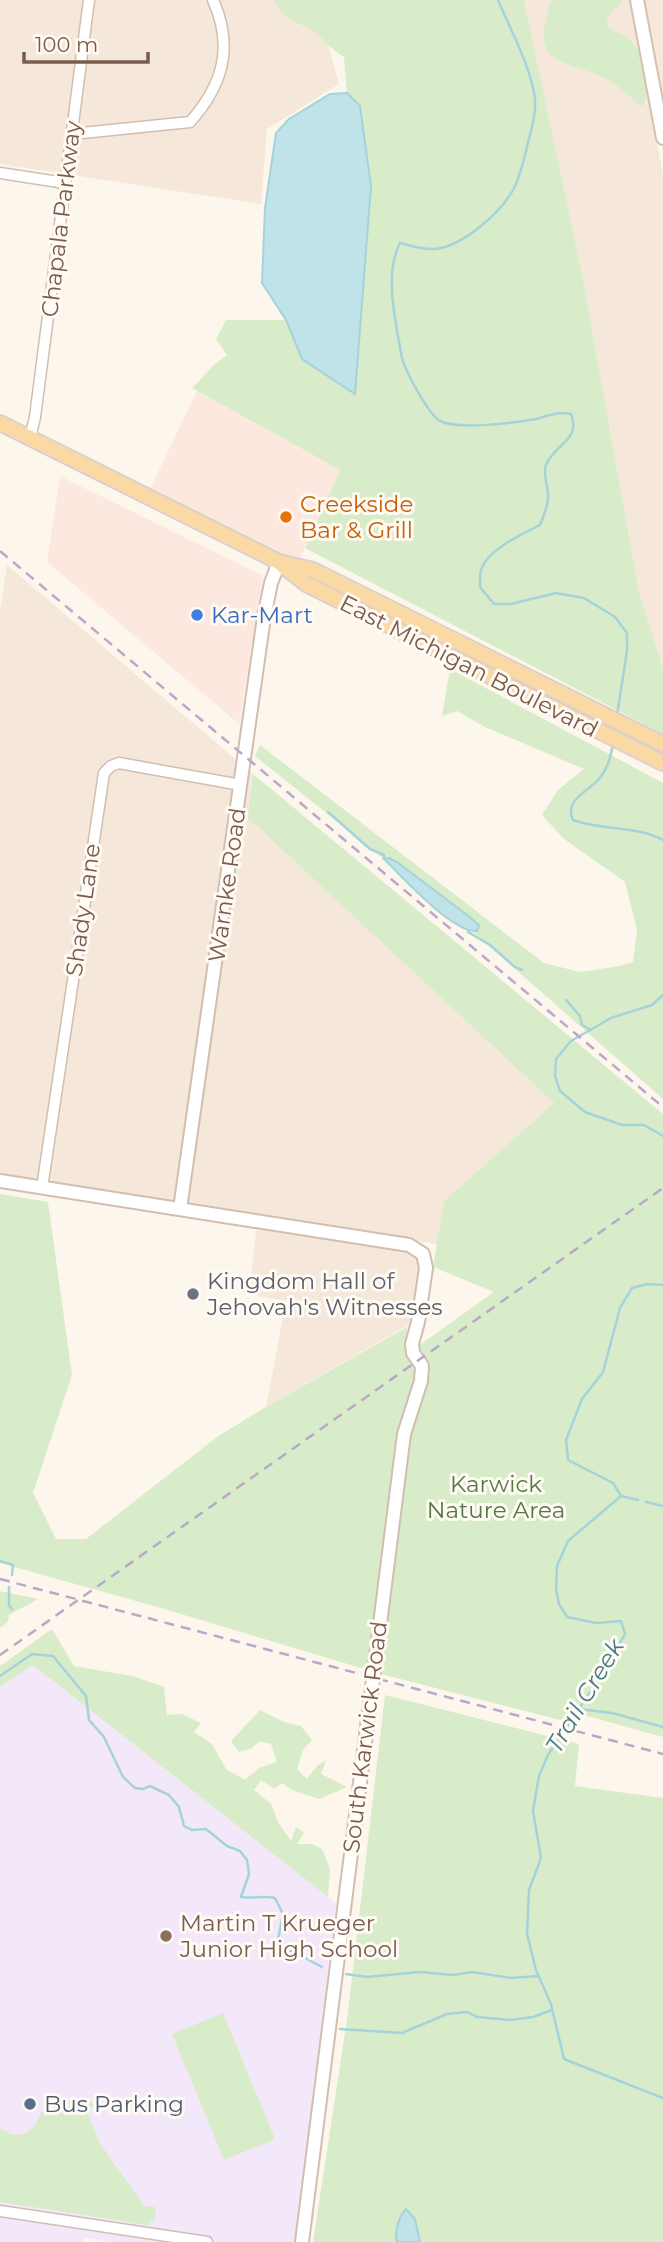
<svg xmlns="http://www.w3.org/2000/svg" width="663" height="2242" viewBox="0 0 663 2242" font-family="Montserrat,sans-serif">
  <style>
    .residential { fill: #f5e8da }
    .commercial { fill: #fde8e0 }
    .education { fill: #f3e8fa }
    .green { fill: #d8ecc9 }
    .water { fill: #bfe3e8; stroke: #a5d3da; stroke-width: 2 }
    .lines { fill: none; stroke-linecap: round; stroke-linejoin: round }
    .stream { stroke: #a5d3da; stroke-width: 2.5 }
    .minor-casing { stroke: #d1beb0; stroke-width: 13 }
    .tertiary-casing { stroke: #d1beb0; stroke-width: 16 }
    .secondary-casing { stroke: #d6c0b0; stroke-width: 16 }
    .primary-casing { stroke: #dad1cd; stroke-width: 18 }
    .minor { stroke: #fff; stroke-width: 10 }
    .tertiary { stroke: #fff; stroke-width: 12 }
    .secondary { stroke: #fff; stroke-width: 12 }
    .primary { stroke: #fbd9a5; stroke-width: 14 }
    .rail { stroke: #b9a8c9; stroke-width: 2.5; stroke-dasharray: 10 7; stroke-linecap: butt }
    .food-dot { fill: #e8710a; stroke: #fffaf3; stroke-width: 2.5 }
    .shop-dot { fill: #3f7fe0; stroke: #fffaf3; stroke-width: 2.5 }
    .worship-dot { fill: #6b7280; stroke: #fffaf3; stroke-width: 2.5 }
    .education-dot { fill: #8d6e63; stroke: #fffaf3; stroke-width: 2.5 }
    .service-dot { fill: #5c6f8a; stroke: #fffaf3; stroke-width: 2.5 }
    .labels { text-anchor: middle; stroke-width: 6; stroke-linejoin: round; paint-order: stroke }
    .street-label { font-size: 23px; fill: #7a5c4d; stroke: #fffaf3 }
    .food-label { font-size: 23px; fill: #c56008; stroke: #fffaf3; text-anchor: start }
    .shop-label { font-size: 23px; fill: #366cbe; stroke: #fffaf3; text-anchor: start }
    .worship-label { font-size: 23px; fill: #5b616d; stroke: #fffaf3; text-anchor: start }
    .park-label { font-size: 23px; fill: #537a41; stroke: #fffaf3 }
    .education-label { font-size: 23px; fill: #785e54; stroke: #fffaf3; text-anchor: start }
    .service-label { font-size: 23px; fill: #4e5e75; stroke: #fffaf3; text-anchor: start }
    .water-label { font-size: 24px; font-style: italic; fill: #437c86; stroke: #fffaf3 }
  </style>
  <rect width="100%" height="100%" fill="#fdf6ec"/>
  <g class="residential">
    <path d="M0,0h316l23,84 -72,45 -6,75 -261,-40z"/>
    <path d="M524,0h106l33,175v493l-24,-76 -57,-318z"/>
    <path d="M643,0h20v107z"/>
    <path d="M7,565l246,209 -6,43 307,286 -110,98 -7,43 -437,-67v-567z"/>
    <path d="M257,1224l150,23 12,8 4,13 -8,53 -149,86 20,-106 -37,-7z"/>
  </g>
  <g class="commercial">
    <path d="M197,391l143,79 -42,92 -18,-3 -132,-66z"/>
    <path d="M60,476l203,100 -24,148 -192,-162z"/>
  </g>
  <path class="education" d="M33,1665l303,238 -41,339h-186l-25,-4 -1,4h-83v-555z"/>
  <g class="green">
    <path d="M275,0h249l58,274 57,318 24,76v66l-358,-186 35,-78 -148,-82 22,-23 13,-10 -11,-16 10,-19h60l16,39 58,-253 -13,-13 -3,-36c-13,-7 -20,-18 -31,-26 -15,-10 -33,-11 -38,-31z"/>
    <path d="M552,0h71l-15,17 -2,8c6,5 13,8 20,12 20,15 28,47 17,68l-3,1c-10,-10 -21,-20 -34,-27 -28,-17 -73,-10 -60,-59 3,-8 1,-13 6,-20z"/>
    <path d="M450,669l213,114v316l-190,-167 4,-1 -6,-13 -82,-60 -5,1 -129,-103 5,-11 284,218 36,9 40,-6 13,-4 4,-32 -12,-48 -61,-43 -22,-24 16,-25 26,-21 -99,-42 -28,-16 -15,5z"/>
    <path d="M253,774l410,340v623l-83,-23 -20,6 -179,-46 -220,-66 -161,-45v-369l48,8 24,173 -39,118 23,46h30l131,-102 49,-30 141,-80v27l87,-62 -61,-25 11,-66 110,-98 -307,-286z"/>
    <path d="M0,1591l34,7 4,1 -29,16 -1,7 -8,6z"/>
    <path d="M52,1629l22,37 58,10 32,11 3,28 15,-1 19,9 -7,9 18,12 14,25 19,11 14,-12 18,-6 -6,-18 -11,-3 -8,7 -13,4 -8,-11 29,-31 24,12 17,4 11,14 -9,10 -6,19 10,10 11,-14 8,-4 -5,13 26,13 -28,12 -27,-9 -10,-7 -8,6 -13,-9 -7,10 17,14 7,18 13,19 5,-14 8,6 -7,11h15l10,5 8,20 -2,28 -295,-232 -33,22v-21z"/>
    <path d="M385,1695l194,49 -4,42 88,12v444h-350l34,-222z"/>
    <path d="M223,2013l52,126 -51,21 -52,-126z"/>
    <path d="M77,2097c8,-1 13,3 17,10l-8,2 13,33 45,64 11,1 1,10 -8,8 -148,-23v-74c19,15 35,4 41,-16z"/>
  </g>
  <g class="water">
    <path d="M347,93l13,13 11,80 -16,208 -53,-35 -16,-39 -24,-37 3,-75 11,-75 13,-14 41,-25z"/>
    <path d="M389,858l8,4 74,56 8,7 -2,6c-23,3 -75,-54 -93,-72z"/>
    <path d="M406,2209l9,10 5,23h-23c-3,-10 2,-26 9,-33z"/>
  </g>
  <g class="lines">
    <g class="stream">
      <path d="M498,0c12,29 34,69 37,100 1,13 -3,29 -7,42 -3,14 -7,32 -14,46 -12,24 -50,57 -78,61 -13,1 -24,-3 -36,-6 -14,28 -7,63 -2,94 2,7 2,14 4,21 4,14 26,56 38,63 19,9 74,2 96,-2 14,-3 19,-8 35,-5 10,27 -15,28 -25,51 -4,10 3,22 2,33 0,9 -5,19 -8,27 -18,9 -53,25 -59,45 -1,5 -1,12 -1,17l14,17h17l45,-11 28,5 31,19 12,16v18l-10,64"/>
      <path d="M613,743c-2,13 -5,26 -15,37 -12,13 -34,20 -25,40 29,11 62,5 90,20"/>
      <path d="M328,812l42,37 14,6v4"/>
      <path d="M468,932l22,13 25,22 7,3"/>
      <path d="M663,995l-11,10 -41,13 -40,23 -15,18 -1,17 5,15 25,21 37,13h22l19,11"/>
      <path d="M566,1000l14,16 2,9 9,5"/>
      <path d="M663,1285l-16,-1 -15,4 -12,20 -17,64 -21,27 -16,41 2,20 45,23 8,13 -53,45 -11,25 -1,23 3,15 8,13 29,6 25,-2 4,13 -24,42 -53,79 -9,21 -6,35 8,47 -12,32 -2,44 9,36 15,34 13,55 99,39"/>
      <path d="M621,1496l17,4"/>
      <path d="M646,1502l17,4"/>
      <path d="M0,1561l13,4 -1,10"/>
      <path d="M9,1587v18l3,4"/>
      <path d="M0,1676l32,-22 21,2 33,40 3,24 15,17 19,40 12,11 8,1 7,-3 19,9 10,12 5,19 8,4 14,-1 21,17 13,5 7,9 2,14 -8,23c12,2 22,-2 34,1l8,16 -5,26 6,9 12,4 26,14"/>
      <path d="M579,1709l33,4 51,14"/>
      <path d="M346,1974l21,3 53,-5 33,3 19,-3 39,6 27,-2"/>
      <path d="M340,2029l62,4 45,-19 20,-2 10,5 33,3 23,-3 19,-7"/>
    </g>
    <g class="minor-casing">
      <g id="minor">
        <path d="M72,134l118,-12c33,-37 44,-75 23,-122"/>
        <path d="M0,173l65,10"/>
        <path d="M30,438l5,-21 54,-417"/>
        <path d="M42,1188l62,-415 7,-7 8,-3 122,22"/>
        <path d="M0,2211l207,31"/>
      </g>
    </g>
    <g class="tertiary-casing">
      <g id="tertiary">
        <path d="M0,1181l409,64 14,9 3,14 -8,54 -6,22 1,9 9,13 -1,15 -17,53 -102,808"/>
        <path d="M180,1209l84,-592 7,-34 8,-21"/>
      </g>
    </g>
    <g class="secondary-casing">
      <path id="secondary" d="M637,0l26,138"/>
    </g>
    <g class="primary-casing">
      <g id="primary">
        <path d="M0,423l279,139 34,8 350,174"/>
        <path d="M282,565l24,19 357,179"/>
      </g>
    </g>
    <use href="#minor" class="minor"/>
    <use href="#tertiary" class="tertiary"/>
    <use href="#secondary" class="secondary"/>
    <use href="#primary" class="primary"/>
    <g class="rail">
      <path d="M0,551l663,556"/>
      <path d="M0,1579l663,175"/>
      <path d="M0,1655l663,-467"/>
    </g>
  </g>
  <circle class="food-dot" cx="286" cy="517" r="7"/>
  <circle class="shop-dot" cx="197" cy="615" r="7"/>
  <circle class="worship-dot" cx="193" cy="1294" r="7"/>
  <circle class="education-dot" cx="166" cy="1936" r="7"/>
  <circle class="service-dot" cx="30" cy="2104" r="7"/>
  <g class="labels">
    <g class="street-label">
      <text transform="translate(61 219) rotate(-83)" y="8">Chapala Parkway</text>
      <text transform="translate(469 666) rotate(27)" y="8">East Michigan Boulevard</text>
      <text transform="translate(227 885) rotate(-82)" y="8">Warnke Road</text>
      <text transform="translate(83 910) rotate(-82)" y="8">Shady Lane</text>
      <text transform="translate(365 1737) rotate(-83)" y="8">South Karwick Road</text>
    </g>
    <g class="food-label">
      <text x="300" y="512">Creekside<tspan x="300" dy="26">Bar &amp; Grill</tspan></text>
    </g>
    <g class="shop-label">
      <text x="211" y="623">Kar-Mart</text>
    </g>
    <g class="worship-label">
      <text x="207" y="1289">Kingdom Hall of<tspan x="207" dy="26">Jehovah's Witnesses</tspan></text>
    </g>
    <g class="park-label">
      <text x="496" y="1492">Karwick<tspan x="496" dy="26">Nature Area</tspan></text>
    </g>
    <g class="education-label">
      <text x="180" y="1931">Martin T Krueger<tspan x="180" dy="26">Junior High School</tspan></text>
    </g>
    <g class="service-label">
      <text x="44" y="2112">Bus Parking</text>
    </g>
    <g class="water-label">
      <text transform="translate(585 1696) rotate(-59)" y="8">Trail Creek</text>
    </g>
  </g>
  <path d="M24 52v10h124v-10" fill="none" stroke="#7a5c4d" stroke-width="3.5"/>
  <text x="35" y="52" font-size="21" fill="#7a5c4d" stroke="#fffaf3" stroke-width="5" paint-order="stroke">100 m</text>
</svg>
